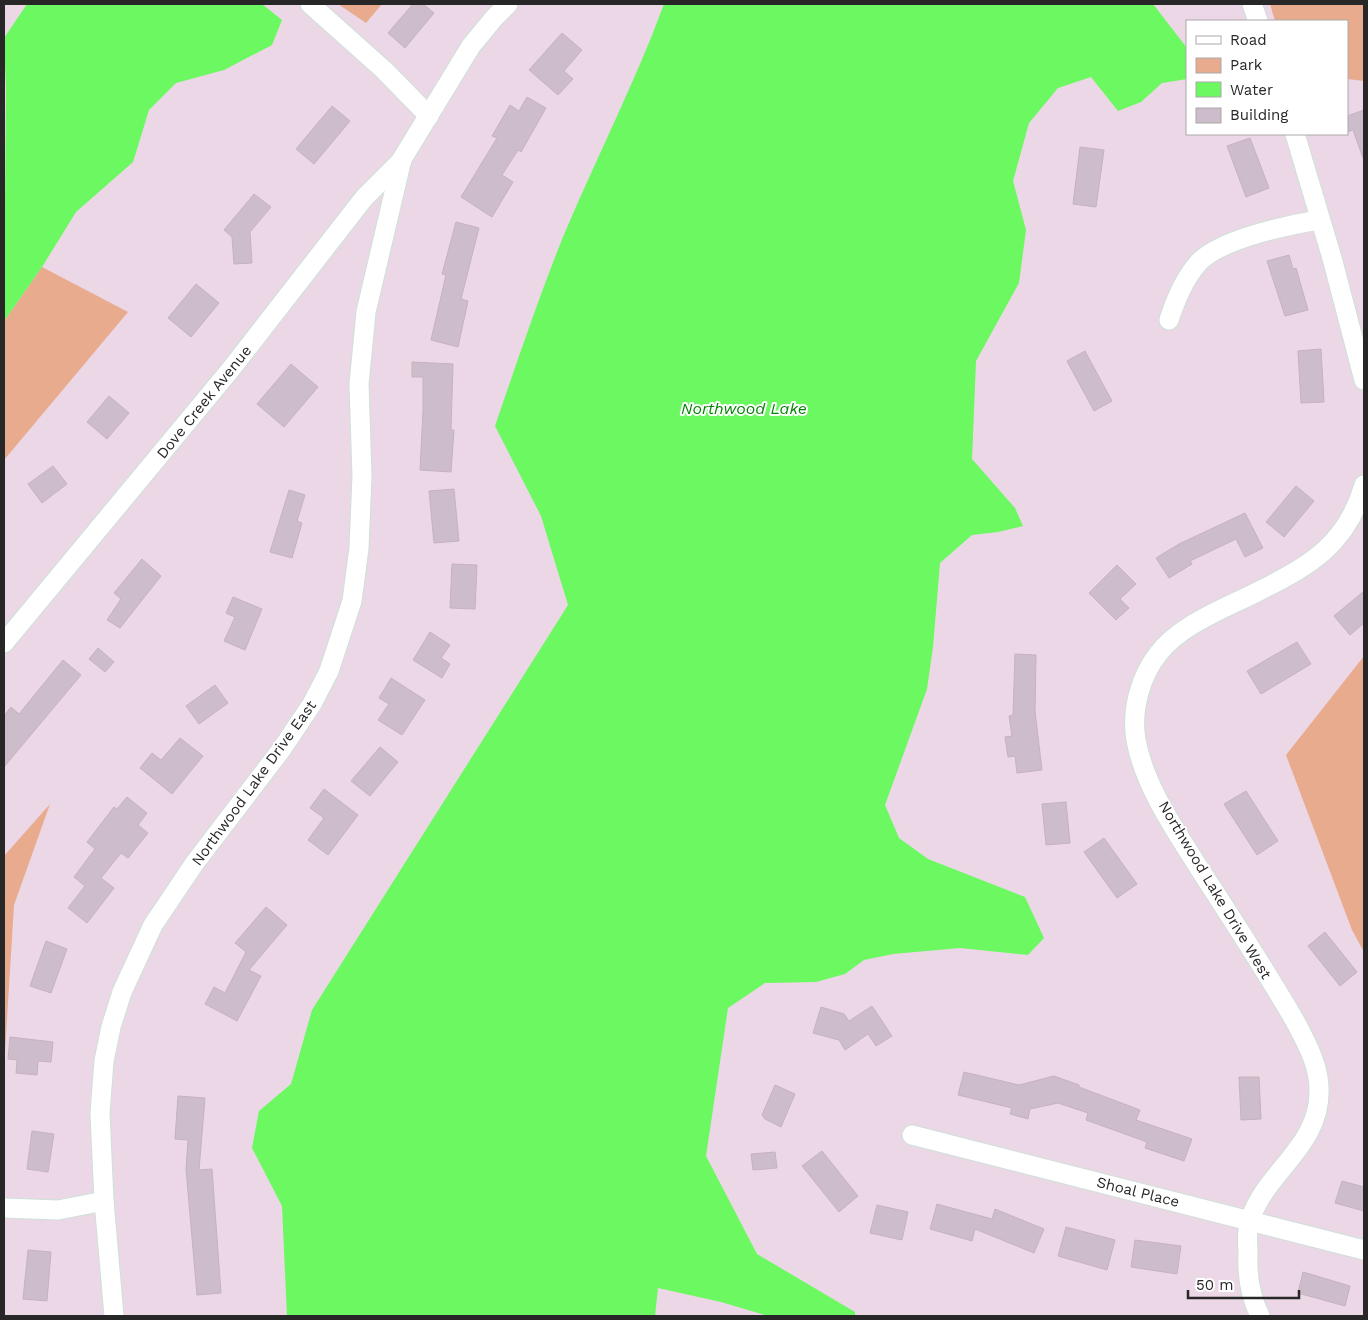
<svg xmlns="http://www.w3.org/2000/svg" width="1368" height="1320" viewBox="0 0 1368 1320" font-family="'Work Sans',sans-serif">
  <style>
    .green { fill: #e8ab8e }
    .water { fill: #6bf860 }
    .building { fill: #cdbcc9; stroke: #c7b1c0 }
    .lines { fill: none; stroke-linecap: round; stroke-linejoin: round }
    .minor-casing { stroke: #cce2d7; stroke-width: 21 }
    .minor { stroke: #fff; stroke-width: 19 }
    .labels { text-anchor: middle; stroke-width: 4; stroke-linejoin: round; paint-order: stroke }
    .street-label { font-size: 15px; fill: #272727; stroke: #fff }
    .water-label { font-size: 16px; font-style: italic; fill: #058406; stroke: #fff }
  </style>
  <rect width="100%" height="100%" fill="#ecd7e7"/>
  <g class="green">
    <path d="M338,4h44l-16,19z"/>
    <path d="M1270,4h94v77l-17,-2v-58h-72z"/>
    <path d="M42,267l86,45 -124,148v-139z"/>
    <path d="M1364,656v296l-12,-22 -66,-175z"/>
    <path d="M50,804l-36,101 -10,163v-212z"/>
  </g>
  <g class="water">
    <path d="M27,4h235l20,16 -10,25 -48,25 -48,13 -27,27 -16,52 -57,50 -34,55 -38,54 2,-232 -2,-51z"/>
    <path d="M664,4h489l34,44v31l-25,4 -21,19 -23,9 -27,-34 -33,11 -29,35 -16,58 13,49 -7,53 -43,78 -4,98 43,49 8,18 -25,6 -26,3 -32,28 -7,84 -6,42 -42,116 14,33 29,21 97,38 19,41 -16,17 -68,-7 -67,6 -29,6 -19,14 -29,8 -51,1 -37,25 -22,148 51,98 98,58v4h-87l-47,-14 -63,-14 -3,28h-368l-5,-110 -30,-58 7,-37 32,-27 21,-74 256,-405 -27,-89 -46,-90c22,-64 43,-127 68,-189 33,-79 72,-154 101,-233z"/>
  </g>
  <g class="building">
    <path d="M413,4h10l11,9 -29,35 -17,-15z"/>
    <path d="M562,33l20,17 -18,21 9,8 -15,16 -29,-25z"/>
    <path d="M527,97l19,11 -25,44 -3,-2 -16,25 11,7 -21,35 -31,-20 36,-59 -5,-2 18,-31 9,6z"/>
    <path d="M332,106l18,15 -36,43 -18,-15z"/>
    <path d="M1364,110v48h-1l-10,-28 -6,2v-16z"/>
    <path d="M1250,138l19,50 -23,9 -19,-51z"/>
    <path d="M1080,147l24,3 -8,57 -23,-3z"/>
    <path d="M254,194l17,13 -21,25 2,31 -18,1 -2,-27 -8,-7z"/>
    <path d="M456,222l23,6 -18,71 7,2 -10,46 -27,-7 15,-65 -4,-1z"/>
    <path d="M1289,255l4,14 3,-1 12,42 -23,6 -18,-55z"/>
    <path d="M196,284l23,19 -28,34 -23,-19z"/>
    <path d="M1321,349l3,53 -23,1 -3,-52z"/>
    <path d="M1085,351l27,50 -18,10 -27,-50z"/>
    <path d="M412,362l41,2 -2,66h3l-3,42 -31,-2 3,-59v-34h-11z"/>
    <path d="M291,364l27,23 -34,40 -27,-23z"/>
    <path d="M109,396l20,17 -22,26 -20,-17z"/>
    <path d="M53,466l14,18 -25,19 -14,-19z"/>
    <path d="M1296,486l18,15 -30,36 -18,-15z"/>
    <path d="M454,489l5,52 -25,2 -5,-52z"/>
    <path d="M289,490l16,5 -8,26 5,2 -10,35 -22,-6z"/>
    <path d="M1245,513l18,35 -18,9 -9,-18 -46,22 2,3 -23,14 -13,-20 23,-14z"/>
    <path d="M142,559l19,17 -41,52 -13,-8 14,-21 -7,-6z"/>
    <path d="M452,564l25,1 -2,44 -25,-1z"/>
    <path d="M1117,565l19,19 -16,15 9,9 -13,12 -27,-27z"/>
    <path d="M1364,591v32l-14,12 -16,-19z"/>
    <path d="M233,597l29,12 -17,41 -21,-9 11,-24 -9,-4z"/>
    <path d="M430,632l20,13 -9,13 9,6 -8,14 -29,-18z"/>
    <path d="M1297,642l14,22 -50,30 -14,-23z"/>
    <path d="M98,648l16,14 -9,10 -16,-13z"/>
    <path d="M1015,654l21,1 -1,56 7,59 -25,3 -2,-17 -7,1 -3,-20 7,-1 -3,-20 4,-1z"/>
    <path d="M63,660l18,15 -77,92v-51l7,-9 8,7z"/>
    <path d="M391,678l34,22 -23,35 -24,-15 11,-16 -10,-6z"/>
    <path d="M215,685l13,18 -29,21 -13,-18z"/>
    <path d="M180,738l23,18 -31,38 -32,-26 12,-15 9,7z"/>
    <path d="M380,747l18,15 -28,34 -19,-15z"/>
    <path d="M324,789l34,26 -30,40 -20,-15 16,-22 -14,-10z"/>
    <path d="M1246,791l32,50 -21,14 -33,-51z"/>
    <path d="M127,797l20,16 -9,12 10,8 -20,25 -7,-5 -20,25 13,10 -27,35 -19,-15 17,-22 -11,-9 21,-28 -8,-7 27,-35 3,2z"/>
    <path d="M1066,802l4,41 -24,2 -4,-41z"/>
    <path d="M1104,838l33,46 -20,14 -33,-46z"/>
    <path d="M266,907l21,18 -38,45 12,6 -24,45 -32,-17 9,-17 11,6 21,-41 -11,-9z"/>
    <path d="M1325,932l32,40 -17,14 -32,-40z"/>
    <path d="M46,941l21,8 -16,44 -21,-7z"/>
    <path d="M872,1006l20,30 -16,10 -8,-12 -23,16 -6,-10 -26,-7 8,-26 23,7 5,7z"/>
    <path d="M10,1037l43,5 -2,20 -13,-1 -1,14 -21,-2 1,-13 -9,-1z"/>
    <path d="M964,1072l55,13 35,-9 25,9v2l61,23 -4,10 56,19 -8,22 -39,-13 2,-6 -61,-22 2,-7 -30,-10 -28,6 -2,10 -18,-5 2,-6 -54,-13z"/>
    <path d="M1239,1077h20l2,42 -20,1z"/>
    <path d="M775,1085l20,9 -14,33 -16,-8 -3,-4z"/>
    <path d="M178,1096l27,2 -6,72 13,-1 9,124 -24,2 -11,-126 2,-29 -13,-1z"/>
    <path d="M32,1131l22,3 -6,38 -21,-3z"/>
    <path d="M822,1151l36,45 -19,16 -37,-46z"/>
    <path d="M775,1152l2,16 -24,2 -2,-16z"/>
    <path d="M1342,1181l22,6v24l-29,-8z"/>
    <path d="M937,1204l55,15 3,-10 49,20 -10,24 -59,-24 -3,12 -42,-12z"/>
    <path d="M877,1205l31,7 -6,28 -32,-7z"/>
    <path d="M1066,1227l49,13 -8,30 -49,-14z"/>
    <path d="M1135,1240l46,6 -4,28 -46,-7z"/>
    <path d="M28,1250l23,2 -4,49 -24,-2z"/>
    <path d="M1303,1272l47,14 -5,20 -47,-13z"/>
  </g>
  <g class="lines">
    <g class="minor-casing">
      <g id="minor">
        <path d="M310,4l74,66 45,46"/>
        <path d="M1252,4l6,17"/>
        <path d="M1295,134l37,124 32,122"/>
        <path d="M1169,320c7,-21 15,-41 30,-58 22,-23 89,-37 120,-42"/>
        <path d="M4,643l227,-274 133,-171 38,-38"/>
        <path d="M912,1135l452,115"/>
        <path d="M4,1208l54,2 46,-9"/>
        <path d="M114,1316l-10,-115 -4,-88 4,-52 7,-34 11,-35 31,-67 41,-61 87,-114 31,-46 17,-33 23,-70 7,-53 3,-72 -3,-92 7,-72 36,-153 69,-113 23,-28 14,-14"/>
        <path d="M1260,1316c-10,-20 -13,-39 -12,-62 0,-10 -2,-24 2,-34 16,-49 71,-74 69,-131 0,-24 -13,-47 -24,-68 -30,-52 -63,-102 -96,-153 -24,-38 -55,-83 -63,-128 -5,-29 4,-63 22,-86 23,-30 68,-46 101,-63 52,-26 88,-47 105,-106"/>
      </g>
    </g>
    <use href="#minor" class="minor"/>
  </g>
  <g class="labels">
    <g class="street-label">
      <text transform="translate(204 402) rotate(-51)" y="5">Dove Creek Avenue</text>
      <text transform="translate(254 783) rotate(-54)" y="5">Northwood Lake Drive East</text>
      <text transform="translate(1215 890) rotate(59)" y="5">Northwood Lake Drive West</text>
      <text transform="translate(1138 1192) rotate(14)" y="5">Shoal Place</text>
    </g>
    <g class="water-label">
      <text x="744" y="414">Northwood Lake</text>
    </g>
  </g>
  <rect width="1368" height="1320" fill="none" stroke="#272727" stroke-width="10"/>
  <rect x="1186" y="20" width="162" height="115" fill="#ffffff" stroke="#a9a9a9"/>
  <rect x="1196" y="36" width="25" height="8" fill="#ffffff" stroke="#a9a9a9"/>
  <text x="1230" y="45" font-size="15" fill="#272727">Road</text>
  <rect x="1196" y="58" width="25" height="15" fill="#e8ab8e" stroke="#a9a9a9"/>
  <text x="1230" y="70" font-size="15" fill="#272727">Park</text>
  <rect x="1196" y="82" width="25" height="15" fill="#6bf860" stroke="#a9a9a9"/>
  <text x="1230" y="95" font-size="15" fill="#272727">Water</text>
  <rect x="1196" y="108" width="25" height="15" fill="#cdbcc9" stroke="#a9a9a9"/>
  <text x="1230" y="120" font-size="15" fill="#272727">Building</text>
  <path d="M1188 1290v8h111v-8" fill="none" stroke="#272727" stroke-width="2.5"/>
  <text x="1196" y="1290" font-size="15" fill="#272727" stroke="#ffffff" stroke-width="4" paint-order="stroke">50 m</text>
</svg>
